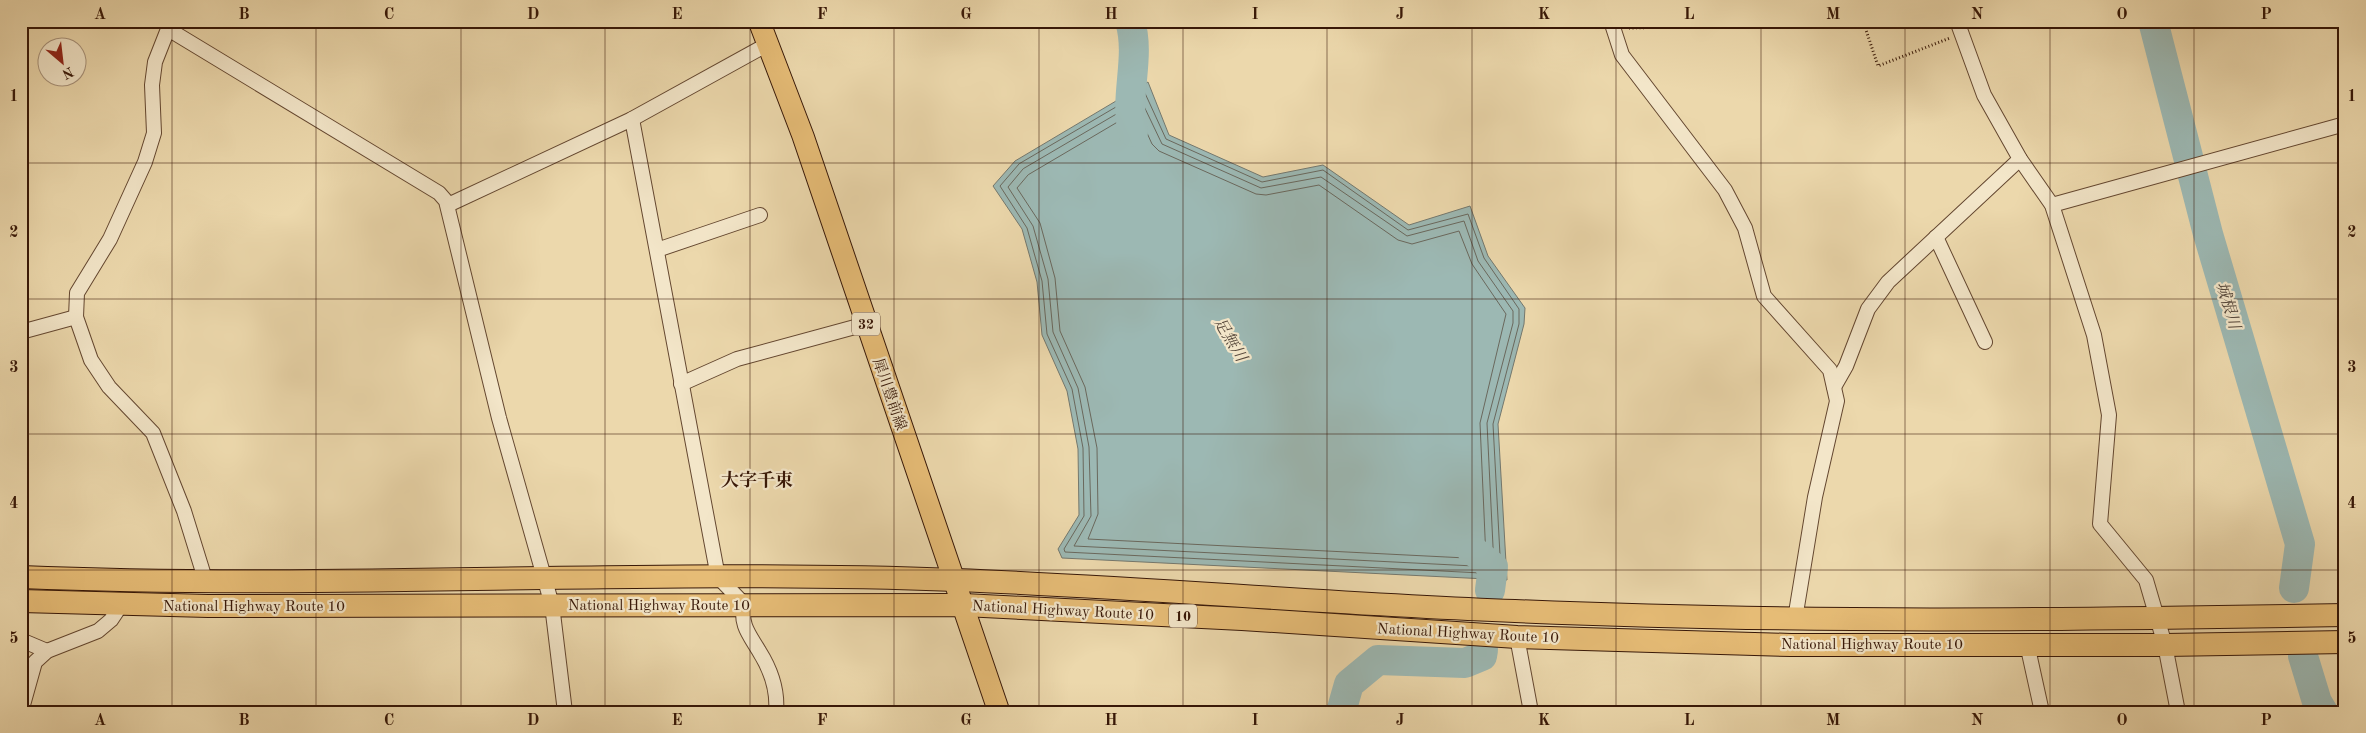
<svg xmlns="http://www.w3.org/2000/svg" width="2366" height="733" viewBox="0 0 2366 733" font-family="'Old Standard TT','Noto Serif JP',serif">
  <style>
    .water { fill: #9cb8b3; stroke: #74786e }
    .lines { fill: none; stroke-linecap: round; stroke-linejoin: round }
    .shore { stroke: #6a685d; stroke-width: 1 }
    .river { stroke: #9cb8b3; stroke-width: 30 }
    .minor-casing { stroke: #644730; stroke-width: 16 }
    .primary-casing { stroke: #371707; stroke-width: 23 }
    .trunk-casing { stroke: #371707; stroke-width: 24 }
    .path { stroke: #371707; stroke-width: 3; stroke-dasharray: 1 2.5; stroke-linecap: butt }
    .minor { stroke: #f3e6c9; stroke-width: 14 }
    .primary { stroke: #e6bc76; stroke-width: 21 }
    .trunk { stroke: #e6bc76; stroke-width: 22 }
    .grid { fill: none; stroke: #371707; stroke-width: 1; stroke-opacity: 0.55 }
    .labels { text-anchor: middle; stroke-width: 4.5; stroke-linejoin: round; paint-order: stroke }
    .shield { fill: #f3e6c9; stroke: #6f5541; stroke-width: 1 }
    .shield-label { font-size: 14px; font-weight: bold; fill: #371707 }
    .street-label { font-size: 15px; fill: #371707; stroke: #f3e6c9 }
    .water-label { font-size: 16px; font-style: italic; fill: #55473b; stroke: #f3e6c9 }
    .quarter-label { font-size: 18px; font-weight: bold; fill: #371707; stroke: #f3e6c9 }
    .neatline { fill: none; stroke: #371707; stroke-width: 2 }
    .grid-label { font-size: 16px; text-anchor: middle; font-weight: bold; fill: #371707 }
  </style>
  <rect width="100%" height="100%" fill="#ecd8ac"/>
  <filter id="stains"><feTurbulence type="fractalNoise" baseFrequency=".004" numOctaves="4"/><feColorMatrix values="0 0 0 0 .2 0 0 0 0 .09 0 0 0 0 .02 0 0 0 .5 -.17"/></filter>
  <radialGradient id="worn" r=".72"><stop offset=".6" stop-color="#630" stop-opacity="0"/><stop offset="1" stop-color="#630" stop-opacity=".3"/></radialGradient>
  <path class="water" d="M1148,82l21,53 94,42 60,-12 86,60 61,-19 18,50 37,52 -1,16 -26,100 9,156 -445,-22 -4,-9 21,-34 -1,-66 -11,-58 -25,-56 -5,-53 -15,-53 -29,-43 22,-25z"/>
  <g class="lines">
    <g class="shore">
      <path d="M1144,91l22,48 96,43 61,-12 85,60 60,-16 16,44 35,51v15l-26,100 8,150 -436,-22 -1,-3 20,-33 -1,-68 -11,-59 -25,-55 -5,-53 -15,-53 -27,-42 19,-22z"/>
      <path d="M1141,100l21,44 99,44 60,-11 86,59 57,-15 14,40 35,50v12l-26,100 7,144 -420,-21 17,-30 -2,-69 -11,-59 -25,-56 -5,-53 -15,-53 -25,-39 15,-18z"/>
      <path d="M1137,111l15,33 7,7 97,43 10,1 53,-10 79,55 14,4 47,-13 13,33 34,50 -26,109 6,136 -398,-20 10,-25 -1,-66 -12,-61 -25,-56 -5,-53 -15,-55 -23,-35 11,-13z"/>
    </g>
    <g class="river">
      <path d="M1130,21c11,37 -6,75 3,111"/>
      <path d="M2153,21l55,213 92,310 -6,44"/>
      <path d="M1471,549l22,18 -3,23"/>
      <path d="M2303,656l14,46 6,10"/>
      <path d="M1341,712l8,-28 29,-24 87,3 17,-7 1,-6"/>
    </g>
    <g class="minor-casing">
      <g id="minor">
        <path d="M1611,21l11,34 103,135 20,38 19,68 66,74 7,31 -22,96 -20,122"/>
        <path d="M1957,21l27,74 36,64 32,46 42,130 15,80 -9,109 46,56 19,65 13,67"/>
        <path d="M167,22l1,7 -13,33 -3,23 2,48 -9,29 -35,77 -33,54 -1,24 15,43 18,27 44,46 31,78 22,71"/>
        <path d="M168,29l271,164 7,8 53,217 53,187 13,107"/>
        <path d="M632,119l86,458 26,27c-4,21 5,30 15,47 12,19 19,39 17,61"/>
        <path d="M448,205l184,-86 136,-75"/>
        <path d="M2052,205l293,-81"/>
        <path d="M1936,237l49,105"/>
        <path d="M657,250l103,-35"/>
        <path d="M21,332l55,-15"/>
        <path d="M681,384l56,-25 129,-35"/>
        <path d="M1834,387l12,-21 22,-57 20,-27 132,-123"/>
        <path d="M1517,637l14,75"/>
        <path d="M21,640l26,11"/>
        <path d="M2027,644l15,68"/>
        <path d="M21,712l14,-50 12,-11 51,-20 13,-11 10,-15"/>
      </g>
    </g>
    <g class="primary-casing">
      <path id="primary" d="M759,21l44,115 196,576"/>
    </g>
    <g class="trunk-casing">
      <g id="trunk">
        <path d="M21,577c312,13 623,-9 935,3 186,7 373,24 559,31 277,12 553,9 830,4"/>
        <path d="M21,601l187,5 756,-1 278,14 275,18 274,8h374l180,-3"/>
      </g>
    </g>
    <g class="path">
      <path d="M1863,21l15,45 72,-28"/>
      <path d="M1629,28l126,-3 5,-4"/>
    </g>
    <use href="#minor" class="minor"/>
    <use href="#primary" class="primary"/>
    <use href="#trunk" class="trunk"/>
  </g>
  <path class="grid" d="M172,21v691M316,21v691M461,21v691M605,21v691M750,21v691M894,21v691M1039,21v691M1183,21v691M1327,21v691M1472,21v691M1616,21v691M1761,21v691M1905,21v691M2050,21v691M2194,21v691M21,163h2324M21,299h2324M21,434h2324M21,570h2324"/>
  <g class="labels">
    <g class="shield">
      <rect x="852" y="312.5" width="28" height="23" rx="4"/>
      <rect x="1169" y="604.5" width="28" height="23" rx="4"/>
    </g>
    <g class="shield-label">
      <text x="866" y="329">32</text>
      <text x="1183" y="621">10</text>
    </g>
    <g class="street-label">
      <text transform="translate(890 394) rotate(71)" y="5">犀川豊前線</text>
      <text x="659" y="610">National Highway Route 10</text>
      <text x="254" y="611">National Highway Route 10</text>
      <text transform="translate(1063 610) rotate(3)" y="5">National Highway Route 10</text>
      <text transform="translate(1468 633) rotate(3)" y="5">National Highway Route 10</text>
      <text x="1872" y="649">National Highway Route 10</text>
    </g>
    <g class="water-label">
      <text transform="translate(2229 305) rotate(73)" y="6">城根川</text>
      <text transform="translate(1231 339) rotate(59)" y="6">足無川</text>
    </g>
    <g class="quarter-label">
      <text x="757" y="486">大字千束</text>
    </g>
  </g>
  <rect width="2366" height="733" fill="none" stroke="#ecd8ac" stroke-width="55"/>
  <g transform="translate(62 62) rotate(152)"><circle r="24" fill="#f3e6c9" stroke="#a8937b"/>
  <path d="M0-4L9 19L0 12L-9 19Z" fill="#8f2418"/>
  <text y="-8" font-size="14" font-weight="bold" text-anchor="middle" fill="#371707">N</text>
  </g>
  <rect x="28" y="28" width="2310" height="678" class="neatline"/>
  <g class="grid-label">
    <text x="100" y="19">A</text>
    <text x="244" y="19">B</text>
    <text x="389" y="19">C</text>
    <text x="533" y="19">D</text>
    <text x="677" y="19">E</text>
    <text x="822" y="19">F</text>
    <text x="966" y="19">G</text>
    <text x="1111" y="19">H</text>
    <text x="1255" y="19">I</text>
    <text x="1400" y="19">J</text>
    <text x="1544" y="19">K</text>
    <text x="1689" y="19">L</text>
    <text x="1833" y="19">M</text>
    <text x="1977" y="19">N</text>
    <text x="2122" y="19">O</text>
    <text x="2266" y="19">P</text>
    <text x="14" y="101">1</text>
    <text x="2352" y="101">1</text>
    <text x="14" y="237">2</text>
    <text x="2352" y="237">2</text>
    <text x="14" y="372">3</text>
    <text x="2352" y="372">3</text>
    <text x="14" y="508">4</text>
    <text x="2352" y="508">4</text>
    <text x="14" y="643">5</text>
    <text x="2352" y="643">5</text>
    <text x="100" y="725">A</text>
    <text x="244" y="725">B</text>
    <text x="389" y="725">C</text>
    <text x="533" y="725">D</text>
    <text x="677" y="725">E</text>
    <text x="822" y="725">F</text>
    <text x="966" y="725">G</text>
    <text x="1111" y="725">H</text>
    <text x="1255" y="725">I</text>
    <text x="1400" y="725">J</text>
    <text x="1544" y="725">K</text>
    <text x="1689" y="725">L</text>
    <text x="1833" y="725">M</text>
    <text x="1977" y="725">N</text>
    <text x="2122" y="725">O</text>
    <text x="2266" y="725">P</text>
  </g>
  <rect width="100%" height="100%" filter="url(#stains)"/>
  <rect width="100%" height="100%" fill="url(#worn)"/>
</svg>
